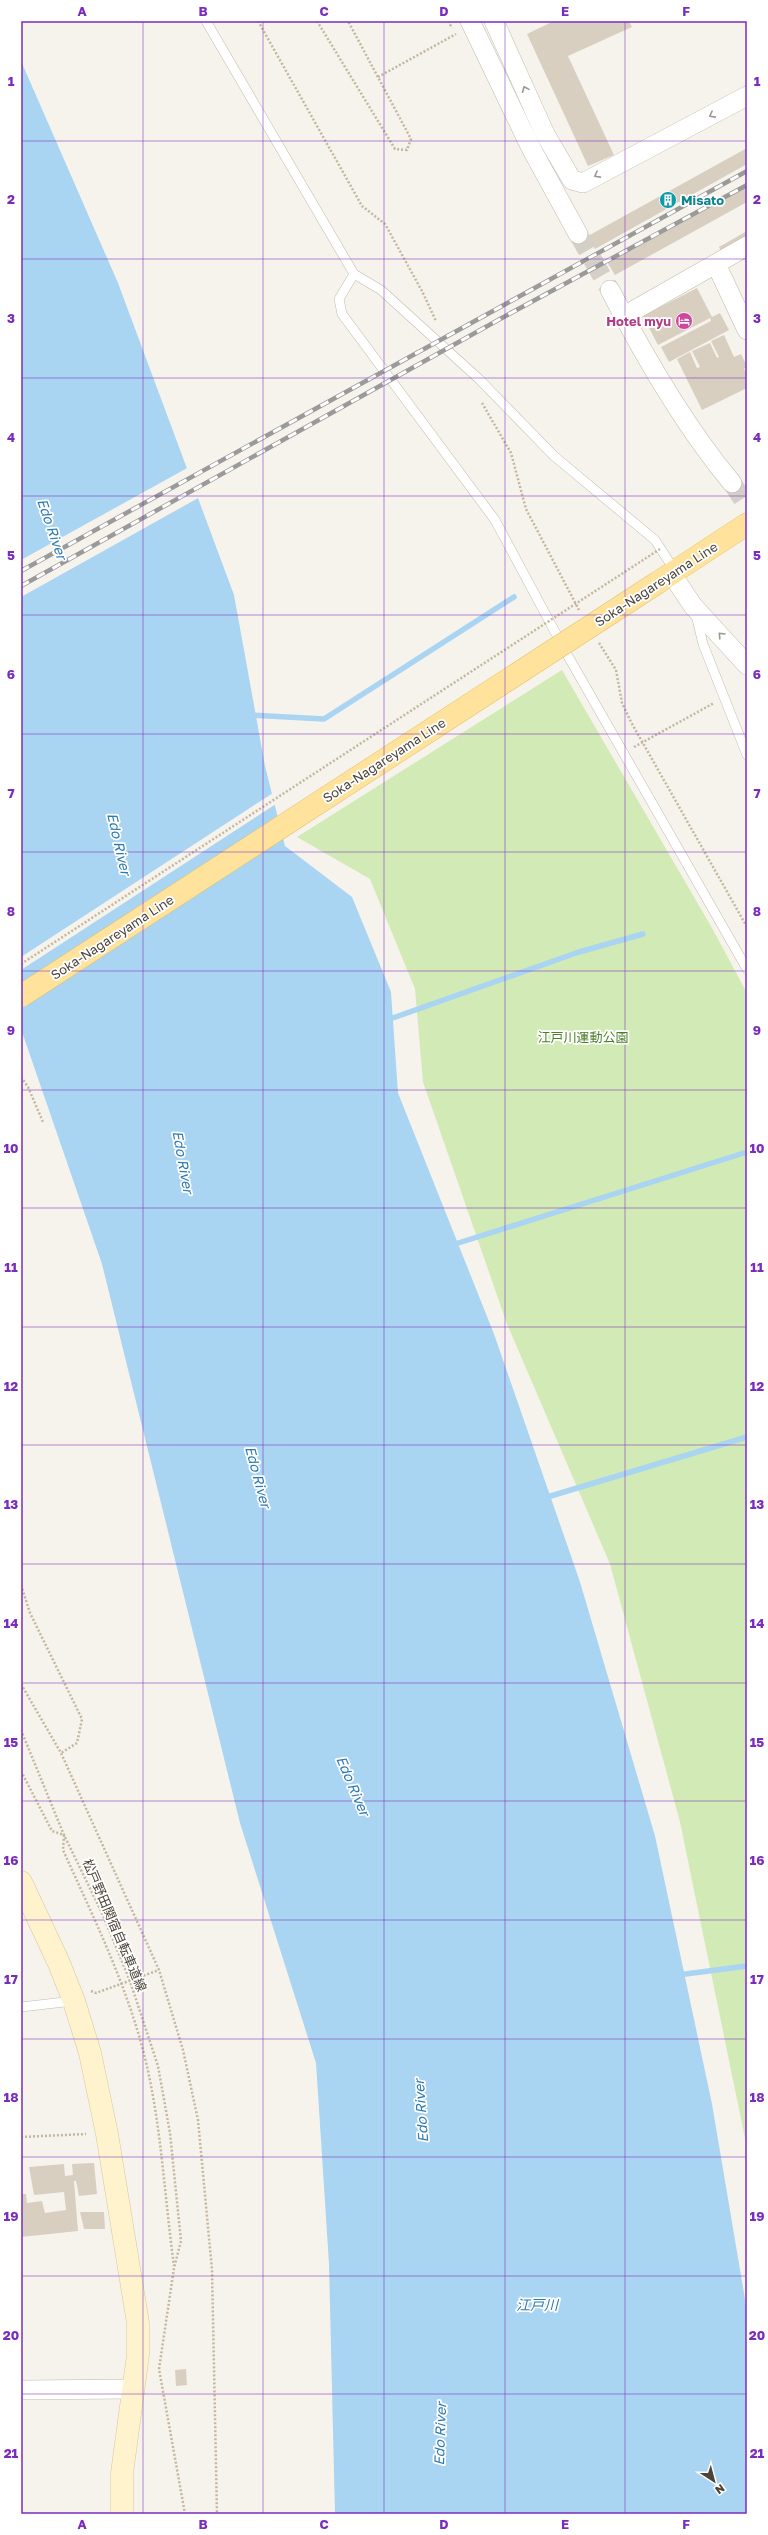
<svg xmlns="http://www.w3.org/2000/svg" width="768" height="2535" viewBox="0 0 768 2535" font-family="'Golos Text','Noto Sans JP',sans-serif">
  <style>
    .green { fill: #d2eab5 }
    .water { fill: #a9d4f2 }
    .pier { fill: #f6f3ec }
    .lines { fill: none; stroke-linecap: round; stroke-linejoin: round }
    .stream { stroke: #a9d4f2; stroke-width: 5.5 }
    .building { fill: #d8cfc1 }
    .street-tunnel { stroke: #d4d0c8; stroke-width: 19; stroke-dasharray: 19 10; stroke-linecap: butt }
    .lane-casing { stroke: #c2bbae; stroke-width: 10 }
    .street-casing { stroke: #c2bbae; stroke-width: 20 }
    .secondary-casing { stroke: #d6c79b; stroke-width: 23 }
    .primary-casing { stroke: #e6c16a; stroke-width: 23 }
    .path { stroke: #c4b79f; stroke-width: 2.5; stroke-dasharray: 2 2; stroke-linecap: butt }
    .lane { stroke: #fff; stroke-width: 9 }
    .street { stroke: #fff; stroke-width: 19 }
    .secondary { stroke: #fff3cd; stroke-width: 22 }
    .primary { stroke: #ffe39c; stroke-width: 22 }
    .rail-casing { stroke: #9a9a9a; stroke-width: 4.5 }
    .rail { stroke: #fff; stroke-width: 3; stroke-dasharray: 9; stroke-linecap: butt }
    .primary-bridge-casing { stroke: #e6c16a; stroke-width: 23; stroke-linecap: butt }
    .path-bridge { stroke: #c4b79f; stroke-width: 2.5; stroke-dasharray: 2 2; stroke-linecap: butt }
    .primary-bridge { stroke: #ffe39c; stroke-width: 22 }
    .oneway { stroke: #9c9892 }
    .grid { fill: none; stroke: #7b2cbf; stroke-width: 1; stroke-opacity: 0.55 }
    .labels { text-anchor: middle; stroke-width: 3.5; stroke-linejoin: round; paint-order: stroke }
    .culture-label { font-size: 13px; font-weight: bold; fill: #0d838f; stroke: #fff; text-anchor: start }
    .hotel-label { font-size: 13px; font-weight: bold; fill: #b23c85; stroke: #fff; text-anchor: end }
    .street-label { font-size: 13px; fill: #4b4439; stroke: #fff }
    .park-label { font-size: 13px; fill: #4a7f2a; stroke: #fff }
    .water-label { font-size: 14px; font-style: italic; fill: #2e7ab2; stroke: #fff }
    .neatline { fill: none; stroke: #7b2cbf; stroke-width: 1.5 }
    .grid-label { font-size: 13px; text-anchor: middle; font-weight: bold; fill: #7b2cbf }
  </style>
  <rect width="100%" height="100%" fill="#f6f3ec"/>
  <path class="green" d="M562,670l150,258 35,65v1155l-67,-326 -70,-258 -103,-240 -84,-242 -8,-93 -45,-110 -73,-42z"/>
  <path class="water" d="M21,61l97,222 116,312 31,171 20,80 67,51 39,95 7,101 96,241 86,248 75,254 57,268 35,207v203h-412l-6,-250 -13,-201 -76,-240 -138,-559 -81,-235z"/>
  <g class="pier">
    <path d="M189,467l11,30 -179,100v-37z"/>
    <path d="M273,793l3,11 -255,166v-13z"/>
  </g>
  <g class="lines">
    <g class="stream">
      <path d="M248,715l76,4 190,-122"/>
      <path d="M387,1020l192,-68 64,-18"/>
      <path d="M452,1245l295,-93"/>
      <path d="M544,1498l203,-61"/>
      <path d="M678,1975l69,-9"/>
    </g>
  </g>
  <g class="building">
    <path d="M554,21h75l3,6 -64,29 46,99 -26,11 -61,-132z"/>
    <path d="M747,148v16l-152,85 -7,-13z"/>
    <path d="M747,184v18l-132,73 -8,-13z"/>
    <path d="M747,231v5l-26,15 -2,-4z"/>
    <path d="M697,288l15,29 8,-4 9,17 -60,32 -8,-15 50,-26 -1,-3 -52,27 -15,-29z"/>
    <path d="M724,335l10,22 7,-3 6,12 -3,3 3,5v14l-45,22 -25,-51 13,-7 7,16 3,-1 -8,-16 18,-8 7,15 2,-1 -8,-16z"/>
    <path d="M94,2163l3,31 -18,2 -3,-15h-2l4,50 -57,6v-43h5l1,9 15,-2 3,12 21,-3 -2,-18 -30,3 -5,-28 35,-3 1,12 8,-1 -1,-11z"/>
    <path d="M80,2212h24l1,17h-21z"/>
    <path d="M186,2369l1,16 -11,1 -1,-16z"/>
  </g>
  <g class="lines">
    <g class="street-tunnel">
      <path d="M578,234l32,56"/>
      <path d="M732,483l15,23"/>
    </g>
    <g class="lane-casing">
      <g id="lane">
        <path d="M206,21l148,253 27,16 98,89 75,77 101,84 20,31"/>
        <path d="M354,274l-15,25 3,15 153,206 73,136 179,313"/>
        <path d="M696,615l7,29 44,111"/>
        <path d="M21,2007l52,-6"/>
      </g>
    </g>
    <g class="street-casing">
      <g id="street">
        <path d="M470,21l61,127 47,86"/>
        <path d="M494,21l51,113 27,46 11,3 164,-87"/>
        <path d="M716,264l31,66"/>
        <path d="M610,290c33,64 76,138 122,193"/>
        <path d="M624,316l123,-70"/>
        <path d="M671,573l22,33 54,59"/>
        <path d="M21,2390l111,-1"/>
      </g>
    </g>
    <g class="secondary-casing">
      <path id="secondary" d="M21,1882l37,79 16,40 16,52 17,81 31,189v32l-16,118v41"/>
    </g>
    <g class="primary-casing">
      <path id="primary" d="M657,583l90,-59"/>
    </g>
    <g class="path">
      <path d="M258,21l104,185 23,18 37,67 14,30"/>
      <path d="M317,21l78,128 12,1 4,-11 -63,-118"/>
      <path d="M448,21l4,7"/>
      <path d="M378,77l78,-43"/>
      <path d="M482,403l29,50 15,56 53,101"/>
      <path d="M599,643l17,27 6,33 9,19 116,205"/>
      <path d="M634,747l80,-44"/>
      <path d="M21,1077l7,10 15,35"/>
      <path d="M21,1585l9,28 52,106 -5,24 -16,10"/>
      <path d="M21,1684l40,69 98,217 24,80 15,70 14,150 5,244"/>
      <path d="M21,1730l43,105 38,78 28,68 28,85 12,67 11,108 -7,27 -15,101 26,145"/>
      <path d="M21,1771l31,60 12,4 -1,15c32,71 68,143 85,221 14,64 17,130 26,195"/>
      <path d="M91,1991l5,2 63,-23"/>
      <path d="M21,2137l65,-3"/>
    </g>
    <use href="#lane" class="lane"/>
    <use href="#street" class="street"/>
    <use href="#secondary" class="secondary"/>
    <use href="#primary" class="primary"/>
    <g class="rail-casing">
      <g id="rail">
        <path d="M21,571l726,-400"/>
        <path d="M21,586l479,-267 247,-134"/>
      </g>
    </g>
    <use href="#rail" class="rail"/>
    <g class="primary-bridge-casing">
      <path id="primary-bridge" d="M21,996l636,-413"/>
    </g>
    <path class="path-bridge" d="M21,964l639,-415"/>
    <use href="#primary-bridge" class="primary-bridge"/>
  </g>
  <defs><path id="oneway-chevron" d="M-2-3.5L2.5 0L-2 3.5" fill="none" stroke-width="1.6" stroke-linecap="round" stroke-linejoin="round"/></defs>
  <g class="oneway">
    <use href="#oneway-chevron" transform="translate(525 89) rotate(-114)"/>
    <use href="#oneway-chevron" transform="translate(712 115) rotate(152)"/>
    <use href="#oneway-chevron" transform="translate(597 175) rotate(152)"/>
    <use href="#oneway-chevron" transform="translate(721 635) rotate(-134)"/>
  </g>
  <path class="grid" d="M143,21v2493M263,21v2493M384,21v2493M505,21v2493M625,21v2493M21,141h726M21,259h726M21,378h726M21,496h726M21,615h726M21,734h726M21,852h726M21,971h726M21,1090h726M21,1208h726M21,1327h726M21,1445h726M21,1564h726M21,1683h726M21,1801h726M21,1920h726M21,2039h726M21,2157h726M21,2276h726M21,2394h726"/>
  <defs>
    <g id="building-disc" transform="scale(0.9)"><circle r="9.5" fill="#0f9aa8" stroke="#fff"/><path d="M-4-6H4V6H1V3H-1V6H-4ZM-2.5-4.3h1.7v1.8h-1.7ZM.8-4.3h1.7v1.8H.8ZM-2.5-1h1.7V.8h-1.7ZM.8-1h1.7V.8H.8Z" fill="#fff"/></g>
    <g id="hotel-disc" transform="scale(0.9)"><circle r="9.5" fill="#d1479c" stroke="#fff"/><path d="M-6-4.5h1.5V1H6V5H4.5V3h-9V5H-6ZM-4 0a1.8 1.8 0 1 1 3.6 0ZM.5 0V-2.5h3Q6-2.5 6 0Z" fill="#fff"/></g>
  </defs>
  <g fill-rule="evenodd">
    <use href="#building-disc" x="668" y="200"/>
    <use href="#hotel-disc" x="684" y="321"/>
  </g>
  <g class="labels">
    <g class="culture-label">
      <text x="681" y="205">Misato</text>
    </g>
    <g class="hotel-label">
      <text x="671" y="326">Hotel myu</text>
    </g>
    <g class="street-label">
      <text transform="translate(656 584) rotate(-33)" y="5">Soka-Nagareyama Line</text>
      <text transform="translate(384 760) rotate(-33)" y="5">Soka-Nagareyama Line</text>
      <text transform="translate(112 937) rotate(-33)" y="5">Soka-Nagareyama Line</text>
      <text transform="translate(115 1925) rotate(67)" y="5">松戸野田関宿自転車道線</text>
    </g>
    <g class="park-label">
      <text x="583" y="1042">江戸川運動公園</text>
    </g>
    <g class="water-label">
      <text transform="translate(52 529) rotate(71)" y="5">Edo River</text>
      <text transform="translate(119 844) rotate(77)" y="5">Edo River</text>
      <text transform="translate(183 1162) rotate(80)" y="5">Edo River</text>
      <text transform="translate(258 1477) rotate(75)" y="5">Edo River</text>
      <text transform="translate(353 1786) rotate(67)" y="5">Edo River</text>
      <text transform="translate(421 2111) rotate(-94)" y="5">Edo River</text>
      <text x="537" y="2310">江戸川</text>
      <text transform="translate(440 2434) rotate(-88)" y="5">Edo River</text>
    </g>
  </g>
  <rect width="768" height="2535" fill="none" stroke="#ffffff" stroke-width="44"/>
  <g transform="translate(714 2481) rotate(144)" stroke="#ffffff" stroke-width="3" paint-order="stroke">
  <path d="M0-3L7 15L0 10L-7 15Z" fill="#4b4439"/>
  <text y="-6" font-size="11" font-weight="bold" text-anchor="middle" fill="#4b4439">N</text>
  </g>
  <rect x="22" y="22" width="724" height="2491" class="neatline"/>
  <g class="grid-label">
    <text x="82" y="16">A</text>
    <text x="203" y="16">B</text>
    <text x="324" y="16">C</text>
    <text x="444" y="16">D</text>
    <text x="565" y="16">E</text>
    <text x="686" y="16">F</text>
    <text x="11" y="86">1</text>
    <text x="757" y="86">1</text>
    <text x="11" y="204">2</text>
    <text x="757" y="204">2</text>
    <text x="11" y="323">3</text>
    <text x="757" y="323">3</text>
    <text x="11" y="442">4</text>
    <text x="757" y="442">4</text>
    <text x="11" y="560">5</text>
    <text x="757" y="560">5</text>
    <text x="11" y="679">6</text>
    <text x="757" y="679">6</text>
    <text x="11" y="798">7</text>
    <text x="757" y="798">7</text>
    <text x="11" y="916">8</text>
    <text x="757" y="916">8</text>
    <text x="11" y="1035">9</text>
    <text x="757" y="1035">9</text>
    <text x="11" y="1153">10</text>
    <text x="757" y="1153">10</text>
    <text x="11" y="1272">11</text>
    <text x="757" y="1272">11</text>
    <text x="11" y="1391">12</text>
    <text x="757" y="1391">12</text>
    <text x="11" y="1509">13</text>
    <text x="757" y="1509">13</text>
    <text x="11" y="1628">14</text>
    <text x="757" y="1628">14</text>
    <text x="11" y="1747">15</text>
    <text x="757" y="1747">15</text>
    <text x="11" y="1865">16</text>
    <text x="757" y="1865">16</text>
    <text x="11" y="1984">17</text>
    <text x="757" y="1984">17</text>
    <text x="11" y="2102">18</text>
    <text x="757" y="2102">18</text>
    <text x="11" y="2221">19</text>
    <text x="757" y="2221">19</text>
    <text x="11" y="2340">20</text>
    <text x="757" y="2340">20</text>
    <text x="11" y="2458">21</text>
    <text x="757" y="2458">21</text>
    <text x="82" y="2529">A</text>
    <text x="203" y="2529">B</text>
    <text x="324" y="2529">C</text>
    <text x="444" y="2529">D</text>
    <text x="565" y="2529">E</text>
    <text x="686" y="2529">F</text>
  </g>
</svg>
